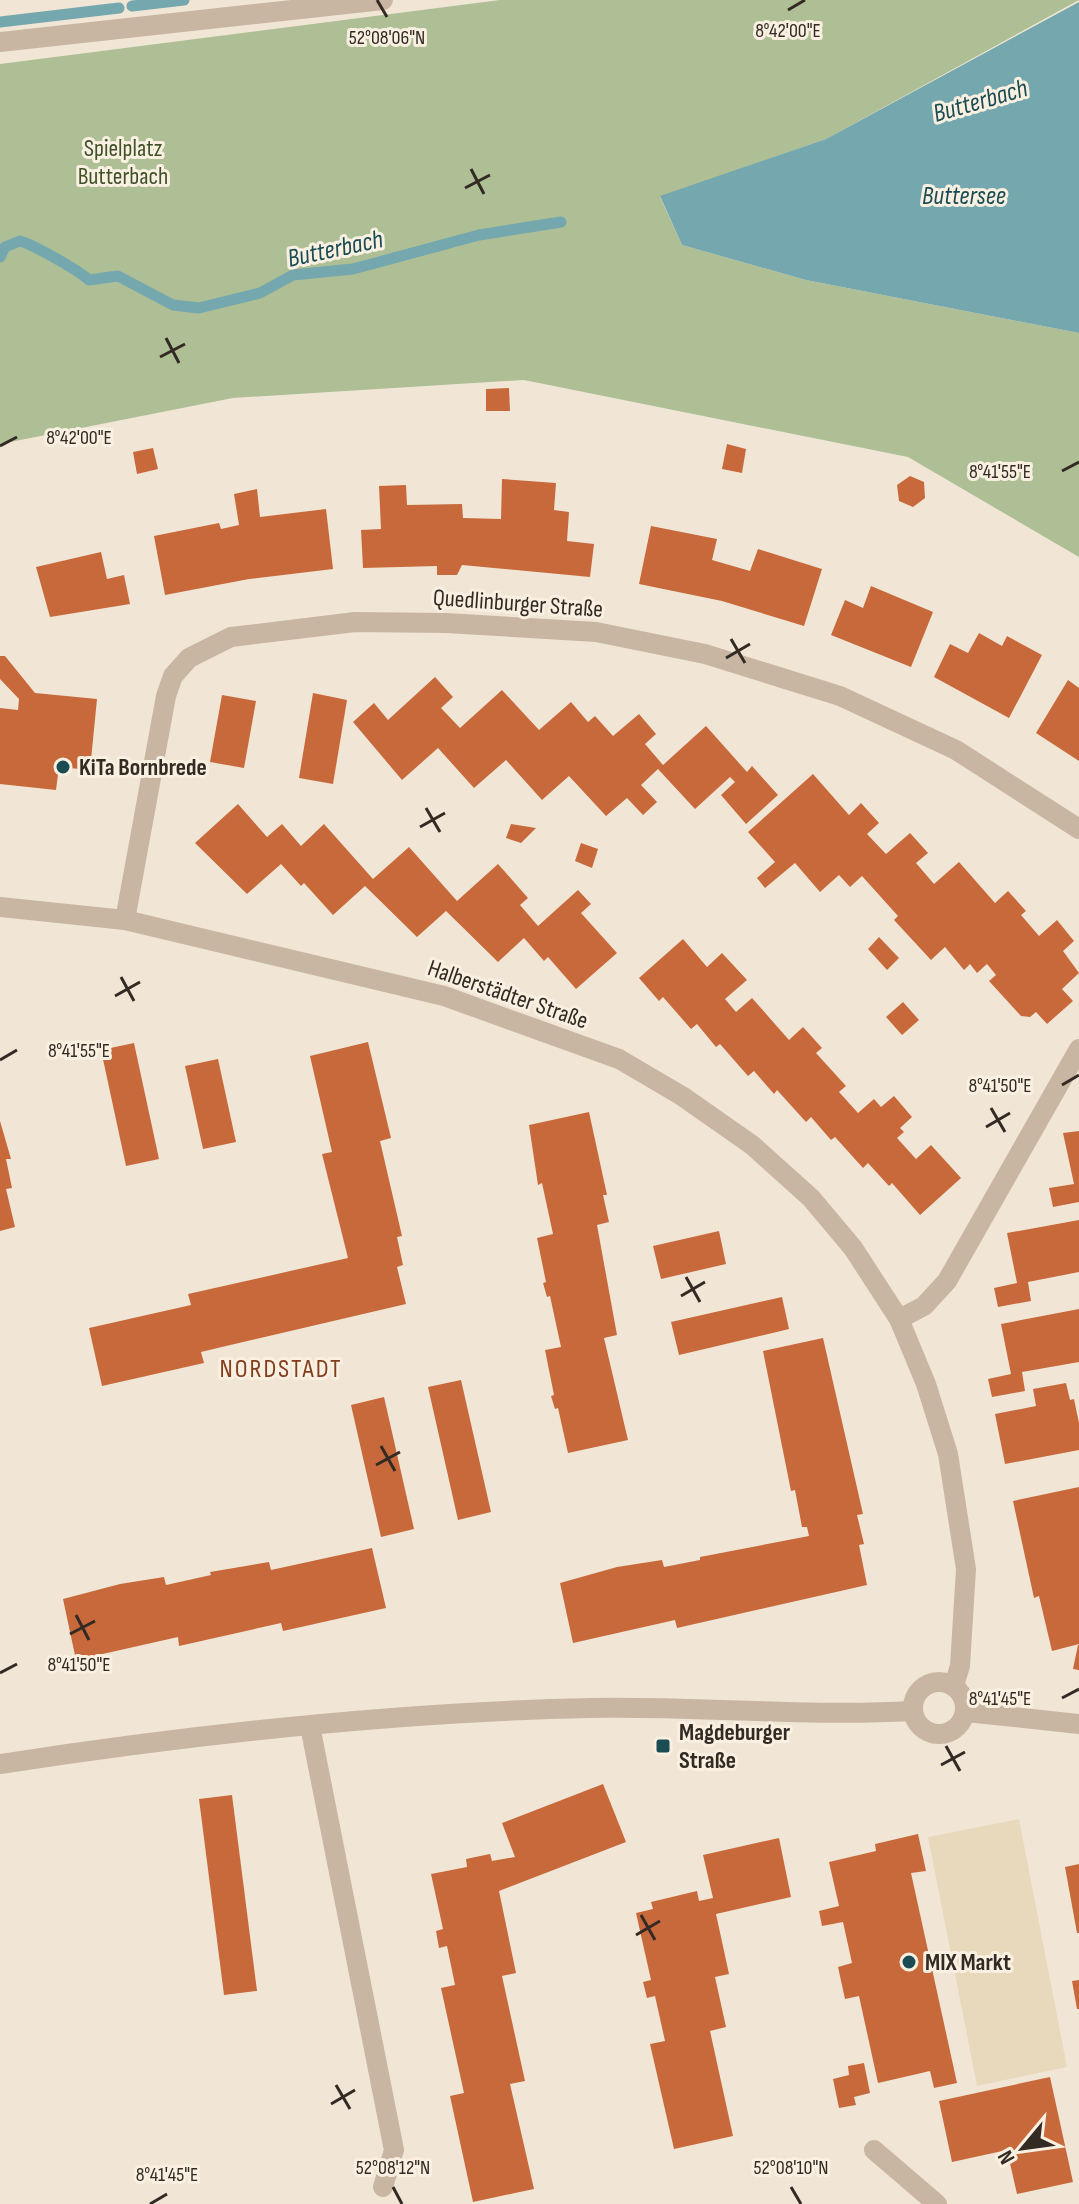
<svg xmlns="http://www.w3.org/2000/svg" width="1079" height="2204" viewBox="0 0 1079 2204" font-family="'Sofia Sans Condensed',sans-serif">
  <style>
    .green { fill: #aebf96 }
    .plaza { fill: #e9d9bc }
    .water { fill: #74a7ae }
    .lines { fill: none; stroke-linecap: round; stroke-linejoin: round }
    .stream { stroke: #74a7ae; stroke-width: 11 }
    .building { fill: #c8693c }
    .service { stroke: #c8b6a2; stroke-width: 20 }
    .minor { stroke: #c8b6a2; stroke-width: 20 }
    .ticks { fill: none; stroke: #332a24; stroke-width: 3 }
    .poi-dot { fill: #1a4c54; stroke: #f9f0e1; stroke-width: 3 }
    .labels { text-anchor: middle; stroke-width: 6; stroke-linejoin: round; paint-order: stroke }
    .park-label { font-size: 24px; fill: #3f5128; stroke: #f9f0e1 }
    .street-label { font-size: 24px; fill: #332a24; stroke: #f9f0e1 }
    .poi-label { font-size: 24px; font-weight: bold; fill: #332a24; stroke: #f9f0e1; text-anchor: start }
    .water-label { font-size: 26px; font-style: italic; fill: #1a4c54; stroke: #f9f0e1 }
    .neighbourhood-label { font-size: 26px; letter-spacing: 2px; fill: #823d1d; stroke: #f9f0e1 }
    .ticks-label { font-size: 20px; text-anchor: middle; fill: #332a24; stroke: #f9f0e1; stroke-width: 6; stroke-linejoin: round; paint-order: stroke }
  </style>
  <rect width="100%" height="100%" fill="#f1e6d5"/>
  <path class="green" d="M500,0h579l-253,139 -166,58 22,48 124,35 273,53v224l-171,-100 -384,-77 -291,18 -233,46v-380z"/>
  <path class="plaza" d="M1019,1819l48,248 -90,19 -49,-249z"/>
  <path class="water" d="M1079,2v331l-273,-53 -124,-35 -22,-49 166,-57z"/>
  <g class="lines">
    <g class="stream">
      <path d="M132,6l52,-6"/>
      <path d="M0,22l119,-14"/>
      <path d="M0,257l5,-10 15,-6c14,4 58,29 69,39l29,-4 55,29 26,3 61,-15 33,-18 60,-6 126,-34 82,-13"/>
    </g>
  </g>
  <g class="building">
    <path d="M509,388l1,23h-24v-22z"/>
    <path d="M727,444l19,5 -4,24 -20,-4z"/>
    <path d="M153,448l5,21 -21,5 -4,-22z"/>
    <path d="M910,476l14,6 1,16 -12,9 -14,-6 -2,-16z"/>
    <path d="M502,479l54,4 -2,27 15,2 -2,29 27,3 -4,33 -128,-12 -5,10h-20v-9l-74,2 -2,-38 20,-1 -2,-43 27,-1 1,20 55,-1 1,14 38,1z"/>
    <path d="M257,489l3,28 66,-8 7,60 -84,10 -84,16 -11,-59 65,-13 2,6 18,-4 -5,-31z"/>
    <path d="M651,526l66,13 -5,21 38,11 8,-22 64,20 -18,57 -82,-25 -83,-17z"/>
    <path d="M101,552l6,27 17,-4 6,29 -80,13 -14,-50z"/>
    <path d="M871,586l62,26 -22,55 -80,-32 14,-35 18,8z"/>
    <path d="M979,633l23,13 5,-10 35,19 -33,63 -75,-41 16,-33 18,9z"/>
    <path d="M0,656h5l30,37 62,6 -7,71 -31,-3 -3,23 -56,-6v-76l18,2 1,-11 -19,-20z"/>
    <path d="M435,677l18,20 -12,11 19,20 42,-38 37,40 32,-28 17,20 7,-6 18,20 26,-22 17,20 -11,10 18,21 43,-39 41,46 5,-6 26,29 -32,29 -25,-29 14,-13 -5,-5 -35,32 -37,-40 -17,16 16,17 -14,13 -16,-17 -21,18 -37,-40 -27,24 -36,-40 -32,28 -36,-40 -36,32 -49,-58 21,-19 14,17z"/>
    <path d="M1068,680l11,8v73l-43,-28z"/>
    <path d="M313,693l34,7 -14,84 -34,-6z"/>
    <path d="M222,695l34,6 -12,67 -34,-6z"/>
    <path d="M813,774l36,41 12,-12 18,20 -12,11 19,20 24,-21 18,20 -12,10 18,21 25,-22 36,41 13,-12 18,20 -5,4 18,21 18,-16 17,21 -11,10 16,22 -17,16 11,12 -26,23 -11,-12 -6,5 -9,-1 -32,-35 7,-6 -9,-11 -10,9 -7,-9 -6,6 -19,-23 -14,13 -37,-40 4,-4 -36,-40 -12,11 -11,-12 -19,17 -25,-29 -30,25 -8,-10 18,-16 -27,-30z"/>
    <path d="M238,804l29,33 15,-13 19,22 23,-22 49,55 36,-32 48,54 41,-37 30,34 -8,7 18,21 40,-36 13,14 -10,9 36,40 -41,36 -28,-32 -4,4 -20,-23 -26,24 -52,-51 -29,26 -52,-51 -32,29 -29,-32 -3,3 -20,-22 -34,30 -52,-51z"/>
    <path d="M511,824l25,4 -15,15 -15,-5z"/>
    <path d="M581,843l17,6 -6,19 -17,-7z"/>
    <path d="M879,937l20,21 -12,12 -19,-21z"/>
    <path d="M683,939l24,28 15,-14 25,27 -22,19 11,13 16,-14 37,42 14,-13 19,21 -6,5 30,33 -7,6 19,21 16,-14 7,8 13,-11 18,21 -12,11 4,4 -7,6 19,21 15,-14 30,33 -41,37 -28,-32 -3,3 -21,-23 -5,5 -28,-31 -4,3 -20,-23 -5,5 -29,-32 -3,4 -20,-23 -6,5 -28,-32 -4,3 -19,-23 -6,5 -28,-32 -4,4 -20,-23z"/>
    <path d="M903,1002l16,18 -17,15 -16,-18z"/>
    <path d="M368,1042l23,96 -11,3 22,95 -5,1 6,28 -6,2 9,37 -180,42 -25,6 3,11 -102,23 -13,-58 102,-23 -3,-11 160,-36 -26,-104 10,-2 -22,-96z"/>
    <path d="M134,1043l25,116 -33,7 -25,-116z"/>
    <path d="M218,1059l18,83 -33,7 -18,-83z"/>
    <path d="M589,1112l18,83h-4l6,27 -12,3 20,110 -13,3 24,102 -60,13 -10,-45 -3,1 -4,-13 3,-1 -9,-45 16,-3 -11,-51 -3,1 -4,-14 3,-1 -9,-44 16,-4 -11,-51 -4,2 -9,-60z"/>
    <path d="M0,1121l11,38h-5l6,29 -6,1 9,38 -15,4z"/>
    <path d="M1079,1131v71l-26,5 -4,-19 25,-4 -11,-51z"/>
    <path d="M1079,1220v52l-51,10 3,19 -33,6 -4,-19 23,-5 -10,-50z"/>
    <path d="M719,1231l7,33 -65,15 -8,-33z"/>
    <path d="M782,1297l7,32 -110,26 -8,-33z"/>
    <path d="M1079,1309v53l-57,10 3,19 -33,6 -4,-18 23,-5 -10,-50z"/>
    <path d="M823,1338l40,176 -6,1 7,29 -5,1 8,40 -190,43 -2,-8 -102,23 -13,-60 57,-16 45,-7 2,7 36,-7v-3l109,-21 -2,-9h-5l-7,-37 -4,1 -28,-140z"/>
    <path d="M461,1380l30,132 -33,8 -30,-133z"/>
    <path d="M1066,1383l4,17 4,-1 5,24v27l-74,14 -10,-50 41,-8 -3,-17z"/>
    <path d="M384,1397l30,132 -33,8 -30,-132z"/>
    <path d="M1079,1487v157l-27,7 -13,-55 -5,2 -21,-97z"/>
    <path d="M372,1548l14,60 -103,23 -2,-8 -102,23 -1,-9 -102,23 -13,-61 57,-15 44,-7 2,8 45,-10 -1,-3 59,-10 2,8z"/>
    <path d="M1078,1645h1v25l-6,-1z"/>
    <path d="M603,1784l23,58 -127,49 17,82 -14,3 23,105 -15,3 24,105 -61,13 -23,-106 14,-3 -23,-105 14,-3 -8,-39 -8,2 -3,-17 7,-2 -12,-55 36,-7 -1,-8 24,-5 2,7 23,-4 -13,-34z"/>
    <path d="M232,1795l25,196 -33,4 -25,-196z"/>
    <path d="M918,1834l8,37 -15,2 46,210 -23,5 -4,-17 -52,12 -19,-87 -14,3 -7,-32 14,-4 -9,-41 -21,4 -3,-15 20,-5 -10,-44 47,-11 -1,-7z"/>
    <path d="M779,1838l12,59 -75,17 13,60 -14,3 11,50 -16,4 23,105 -59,13 -24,-105 15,-3 -10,-45 -8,2 -4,-16 8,-2 -15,-67 17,-4 -2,-7 46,-11 2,10 14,-3 -10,-43z"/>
    <path d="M1079,1864v69h-2l-12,-66z"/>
    <path d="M1079,1980v29h-2l-5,-28z"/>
    <path d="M864,2063l6,30 -16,4 2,8 -17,3 -6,-29 16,-4 -1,-9z"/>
    <path d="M1050,2077l23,105 -56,12 -10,-44 -55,12 -13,-61z"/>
  </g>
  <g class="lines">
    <path class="service" d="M874,2150l63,54"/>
    <g class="minor">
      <path d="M0,42l383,-42"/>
      <path d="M0,907l125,13 319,76 175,63 63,37 70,49 59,53 42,50 46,71 27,65 22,70 18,115 -6,97 -6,19"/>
      <path d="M125,920l41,-224 7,-20 16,-18 42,-21 124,-15 91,1 150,9 109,22 135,42 116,54 123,79"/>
      <path d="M899,1319l25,-13 23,-25 132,-232"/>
      <circle cx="939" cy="1708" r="26"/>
      <path d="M966,1712l113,12"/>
      <path d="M310,1726l84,424 -11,37"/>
      <path d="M0,1764c195,-30 395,-52 591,-56 108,-2 215,9 322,3"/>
    </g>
  </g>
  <path class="ticks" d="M377,0l10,17M788,10l17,-10M471,169l13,25M465,188l25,-13M166,338l13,25M160,357l25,-13M0,446l17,-9M1062,471l17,-9M731,639l14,24M726,658l24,-14M426,808l14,24M420,827l25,-14M121,977l13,24M115,996l25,-14M0,1060l17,-10M1062,1085l17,-10M991,1108l14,24M986,1127l24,-14M686,1277l14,25M681,1296l24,-14M381,1446l14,25M376,1465l24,-13M76,1615l13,25M70,1634l25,-13M0,1673l17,-9M1062,1698l17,-9M946,1746l14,25M941,1765l24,-13M641,1915l14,25M636,1935l24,-14M336,2085l14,24M331,2104l24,-14M393,2187l9,17M791,2187l10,17M150,2204l17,-10"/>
  <g class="poi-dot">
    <circle cx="63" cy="767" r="8"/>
    <rect x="655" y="1738" width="16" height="16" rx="4"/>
    <circle cx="909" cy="1962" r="8"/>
  </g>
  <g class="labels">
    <g class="park-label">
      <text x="123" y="156">Spielplatz<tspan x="123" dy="28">Butterbach</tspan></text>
    </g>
    <g class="street-label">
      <text transform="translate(518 603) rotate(4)" y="8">Quedlinburger Straße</text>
      <text transform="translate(508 994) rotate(19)" y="8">Halberstädter Straße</text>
    </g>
    <g class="poi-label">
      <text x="79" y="775">KiTa Bornbrede</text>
      <text x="679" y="1740">Magdeburger<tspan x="679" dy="28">Straße</tspan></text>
      <text x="925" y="1970">MIX Markt</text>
    </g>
    <g class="water-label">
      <text transform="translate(980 100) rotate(-16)" y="9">Butterbach</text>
      <text x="964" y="204">Buttersee</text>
      <text transform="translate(335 248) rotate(-12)" y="9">Butterbach</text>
    </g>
    <g class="neighbourhood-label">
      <text x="281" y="1377">NORDSTADT</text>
    </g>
  </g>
  <g class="ticks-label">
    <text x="788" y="37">8°42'00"E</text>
    <text x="387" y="44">52°08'06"N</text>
    <text x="79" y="444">8°42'00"E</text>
    <text x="1000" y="478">8°41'55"E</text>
    <text x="79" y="1057">8°41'55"E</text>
    <text x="1000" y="1092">8°41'50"E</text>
    <text x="79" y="1671">8°41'50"E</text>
    <text x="1000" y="1705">8°41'45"E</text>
    <text x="393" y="2174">52°08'12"N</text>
    <text x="791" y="2174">52°08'10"N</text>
    <text x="167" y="2181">8°41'45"E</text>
  </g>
  <g transform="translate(1023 2148) rotate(241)" stroke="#f9f0e1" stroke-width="6" paint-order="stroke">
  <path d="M0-6L14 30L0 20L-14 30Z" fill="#332a24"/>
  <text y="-12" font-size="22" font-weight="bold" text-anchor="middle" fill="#332a24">N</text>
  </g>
</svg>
